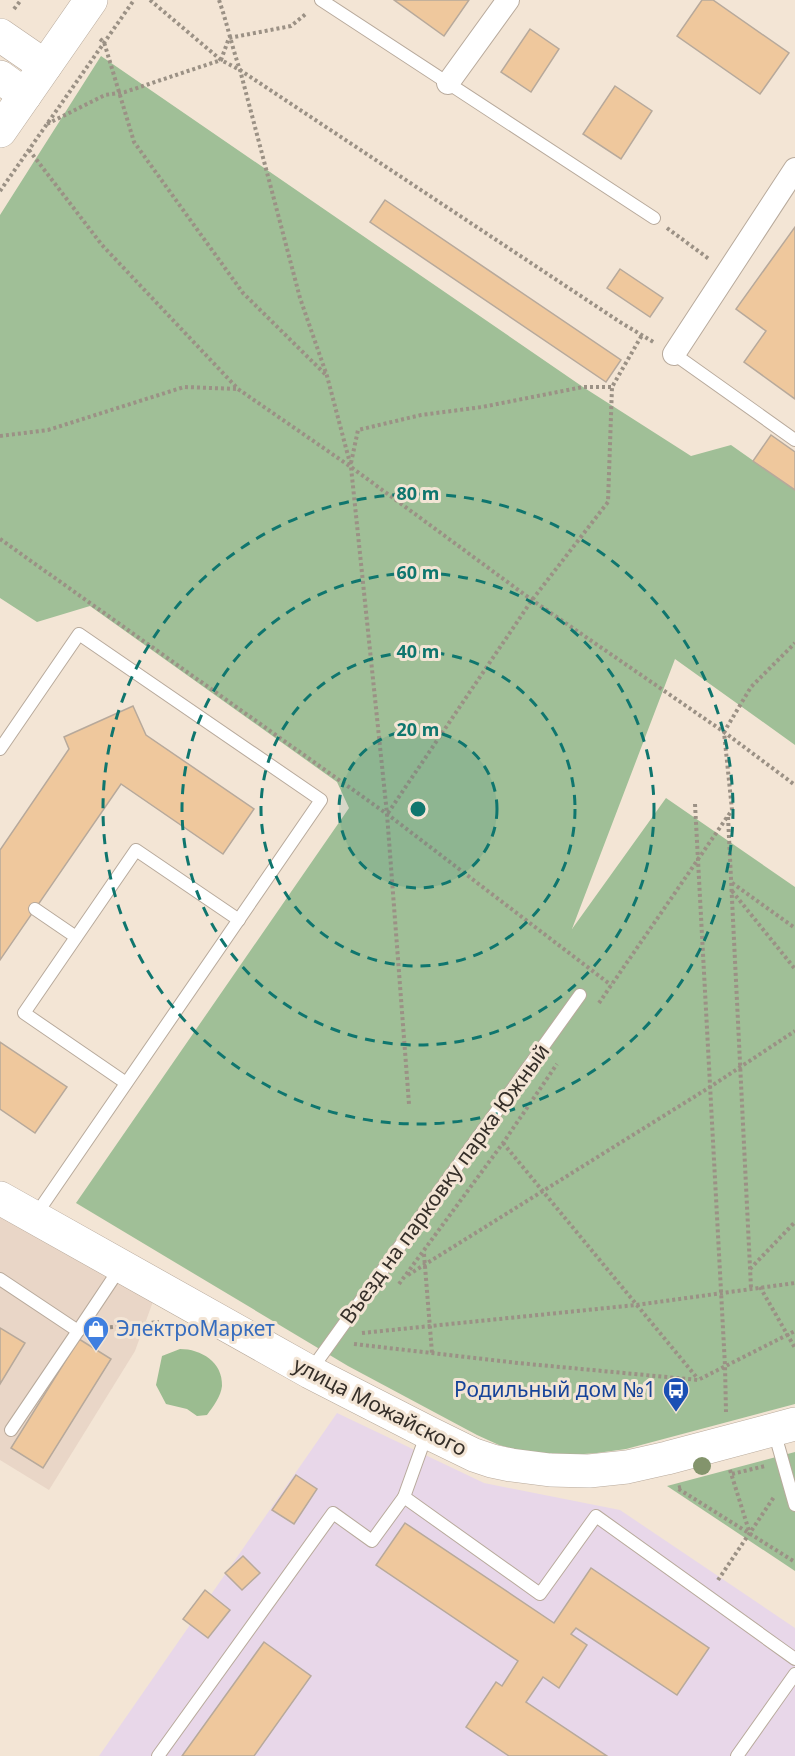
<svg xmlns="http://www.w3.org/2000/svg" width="795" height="1756" viewBox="0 0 795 1756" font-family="'Noto Sans',sans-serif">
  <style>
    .commercial { fill: #e9d6c7 }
    .medical { fill: #e8d7e9 }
    .green { fill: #a0bf97 }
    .forest { fill: #9bbc90 }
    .building { fill: #efc89d; stroke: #b7a99b; stroke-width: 1.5 }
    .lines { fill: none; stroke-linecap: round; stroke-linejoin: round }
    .service-casing { stroke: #b8aa9c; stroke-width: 14 }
    .minor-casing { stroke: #b8aa9c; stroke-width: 24 }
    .secondary-casing { stroke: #b8aa9c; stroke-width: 34 }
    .path { stroke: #9b9185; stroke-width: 4; stroke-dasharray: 3 3; stroke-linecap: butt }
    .service { stroke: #fff; stroke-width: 12 }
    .minor { stroke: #fff; stroke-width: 22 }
    .secondary { stroke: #fff; stroke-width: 33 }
    .tree { fill: #83946c }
    .ring { fill: none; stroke: #0f766e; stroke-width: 3; stroke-dasharray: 10 8 }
    .labels { text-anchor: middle; stroke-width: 6; stroke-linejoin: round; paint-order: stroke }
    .street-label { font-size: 21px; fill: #352f29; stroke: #f3e5d5 }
    .shop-label { font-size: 21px; fill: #366cbe; stroke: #f3e5d5; text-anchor: start }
    .transit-label { font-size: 21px; fill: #164399; stroke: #f3e5d5; text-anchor: end }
    .centre { fill: #0f766e; stroke: #f3e5d5; stroke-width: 3 }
    .ring-label { font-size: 18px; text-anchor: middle; font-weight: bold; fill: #0f766e; stroke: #f3e5d5; stroke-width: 6; stroke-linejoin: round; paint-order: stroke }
  </style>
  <rect width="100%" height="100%" fill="#f3e5d5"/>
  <path class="commercial" d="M0,1213l155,83 -20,55 -86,139 -49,-30z"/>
  <path class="medical" d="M337,1413l147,70 136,27 175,118v128h-696z"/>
  <g class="green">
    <path d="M101,56l482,331 108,69 40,-11 64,45v255l-120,-86 -103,270 94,-131 129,89v517l-169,45 -29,4 -26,2 -50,-4 -22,-6 -22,-10 -129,-69 -272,-163 273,-395 -12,-26 -247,-176 -53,16 -37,-24v-383z"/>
    <path d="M795,1452v119l-128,-85z"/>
  </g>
  <path class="forest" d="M180,1349c21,0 43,13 42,37 -1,10 -9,21 -15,29l-10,1 -10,-7 -21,-5 -10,-19 6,-29z"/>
  <g class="building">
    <path d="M394,0h75l-25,36z"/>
    <path d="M702,0h11l76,53 -29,41 -83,-58z"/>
    <path d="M530,29l29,20 -28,43 -30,-20z"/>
    <path d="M615,86l37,25 -31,48 -38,-25z"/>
    <path d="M385,200l236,160 -15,22 -236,-160z"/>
    <path d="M795,227v172l-51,-37 22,-31 -30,-22z"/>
    <path d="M620,269l43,29 -13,19 -43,-29z"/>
    <path d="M771,435l24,17v38l-42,-29z"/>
    <path d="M133,706l13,29 108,74 -31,45 -102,-70 -121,176v-110l69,-101 -5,-12z"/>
    <path d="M0,1042l67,45 -32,46 -35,-24z"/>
    <path d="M0,1328l25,15 -25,41z"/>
    <path d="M79,1339l32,20 -68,109 -32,-20z"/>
    <path d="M296,1475l21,14 -23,35 -22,-14z"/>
    <path d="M405,1523l149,100 37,-55 118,80 -32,47 -101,-67 -5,6 16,11 -28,43 -16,-11 -17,25 81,54h-98l-43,-29 30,-45 6,4 16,-25 -142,-96z"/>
    <path d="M243,1556l17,17 -18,17 -17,-17z"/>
    <path d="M205,1590l25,20 -22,28 -25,-19z"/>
    <path d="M264,1642l47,34 -57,80h-72z"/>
  </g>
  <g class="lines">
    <g class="service-casing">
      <g id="service">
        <path d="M321,0l333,218"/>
        <path d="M674,354l121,86"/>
        <path d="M0,749l79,-115 242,166 -286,416"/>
        <path d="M35,909l41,28"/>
        <path d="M126,1083l-102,-70 112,-163 103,70"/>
        <path d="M0,1279l78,52 42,-63"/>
        <path d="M311,1370l269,-375"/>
        <path d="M11,1430l67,-99"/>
        <path d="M774,1431l21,74"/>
        <path d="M404,1497l19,-53 6,-10"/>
        <path d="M158,1756l175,-243 39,28 32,-44 136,97 56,-78 199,143"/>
        <path d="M737,1756l58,-82"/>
      </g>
    </g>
    <g class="minor-casing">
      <g id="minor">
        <path d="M448,83l60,-83"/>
        <path d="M674,354l121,-185"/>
      </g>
    </g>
    <g class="secondary-casing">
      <g id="secondary">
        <path d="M0,35l45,31"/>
        <path d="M0,77l25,18"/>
        <path d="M0,131l91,-131"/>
        <path d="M0,1198l310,174 119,61 45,22 18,6 19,4 39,5 39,1 38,-4 40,-9 128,-34"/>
      </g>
    </g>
    <g class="path">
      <path d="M150,0l71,60 19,10 380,252 35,21"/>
      <path d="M219,0c8,23 13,47 21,70l60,228 27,78 24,91 36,347 22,290"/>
      <path d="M14,9l7,-9"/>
      <path d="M100,39l4,3 30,100 109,151 83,82"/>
      <path d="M47,124l58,-29 20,-3 96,-32 8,-22 62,-12 16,-13"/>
      <path d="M29,150l73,95 136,144 113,78 181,133 192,132 71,53"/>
      <path d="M0,191l134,-191"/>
      <path d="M667,228l42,31"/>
      <path d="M0,436l48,-6 136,-43 54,2"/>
      <path d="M351,463l7,-33 63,-15 61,-8 101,-20h29"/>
      <path d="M0,539l387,275 224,171"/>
      <path d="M695,804l30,562 1,46"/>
      <path d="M388,813l144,-213 76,-98 4,-115 30,-52"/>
      <path d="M728,817l23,471"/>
      <path d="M732,883l63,45"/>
      <path d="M732,891l63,78"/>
      <path d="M599,1003l133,-193 -8,-78 27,-45 44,-44"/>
      <path d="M503,1143l195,236"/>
      <path d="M424,1254l8,99"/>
      <path d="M750,1269l45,-47"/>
      <path d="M408,1275l302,-188 85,-56"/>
      <path d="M399,1284l104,-141 54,-79"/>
      <path d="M760,1287l35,61"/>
      <path d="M104,1328l55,-6"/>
      <path d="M362,1333l274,-28 159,-22"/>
      <path d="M354,1344l164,19 180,17 97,-49"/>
      <path d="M730,1470l20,64"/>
      <path d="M732,1474l33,-8"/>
      <path d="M681,1487l-4,1 118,74"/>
      <path d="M718,1580l56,-83"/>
    </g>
    <use href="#service" class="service"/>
    <use href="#minor" class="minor"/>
    <use href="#secondary" class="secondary"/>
  </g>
  <circle class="tree" cx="702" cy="1466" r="9"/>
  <circle cx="418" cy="809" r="79" fill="#0f766e" fill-opacity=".12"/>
  <g class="ring">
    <circle cx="418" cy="809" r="79"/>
    <circle cx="418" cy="809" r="157"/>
    <circle cx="418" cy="809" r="236"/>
    <circle cx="418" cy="809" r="315"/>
  </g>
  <defs>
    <g id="shop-pin" transform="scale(1.35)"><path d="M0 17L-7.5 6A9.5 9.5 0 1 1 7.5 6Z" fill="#3f7fe0" stroke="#f3e5d5"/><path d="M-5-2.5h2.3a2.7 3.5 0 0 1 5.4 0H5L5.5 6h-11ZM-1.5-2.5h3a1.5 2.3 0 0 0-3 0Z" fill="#fff"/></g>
    <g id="bus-pin" transform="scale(1.35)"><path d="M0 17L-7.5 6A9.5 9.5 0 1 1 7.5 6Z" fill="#1a4fb4" stroke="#f3e5d5"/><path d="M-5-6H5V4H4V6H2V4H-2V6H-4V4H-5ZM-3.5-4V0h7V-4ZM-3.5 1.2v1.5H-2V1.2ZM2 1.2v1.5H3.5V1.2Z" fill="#fff"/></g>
  </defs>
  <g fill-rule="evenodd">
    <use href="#shop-pin" x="96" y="1329"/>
    <use href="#bus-pin" x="676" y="1390"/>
  </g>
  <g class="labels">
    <g class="street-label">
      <text transform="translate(445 1184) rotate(-54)" y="7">Въезд на парковку парка Южный</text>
      <text transform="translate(380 1407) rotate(27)" y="7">улица Можайского</text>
    </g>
    <g class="shop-label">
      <text x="116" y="1336">ЭлектроМаркет</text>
    </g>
    <g class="transit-label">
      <text x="656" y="1397">Родильный дом №1</text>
    </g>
  </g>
  <circle cx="418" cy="809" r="9" class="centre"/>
  <g class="ring-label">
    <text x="418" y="500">80 m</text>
    <text x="418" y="579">60 m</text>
    <text x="418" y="658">40 m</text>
    <text x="418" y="736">20 m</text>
  </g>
</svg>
